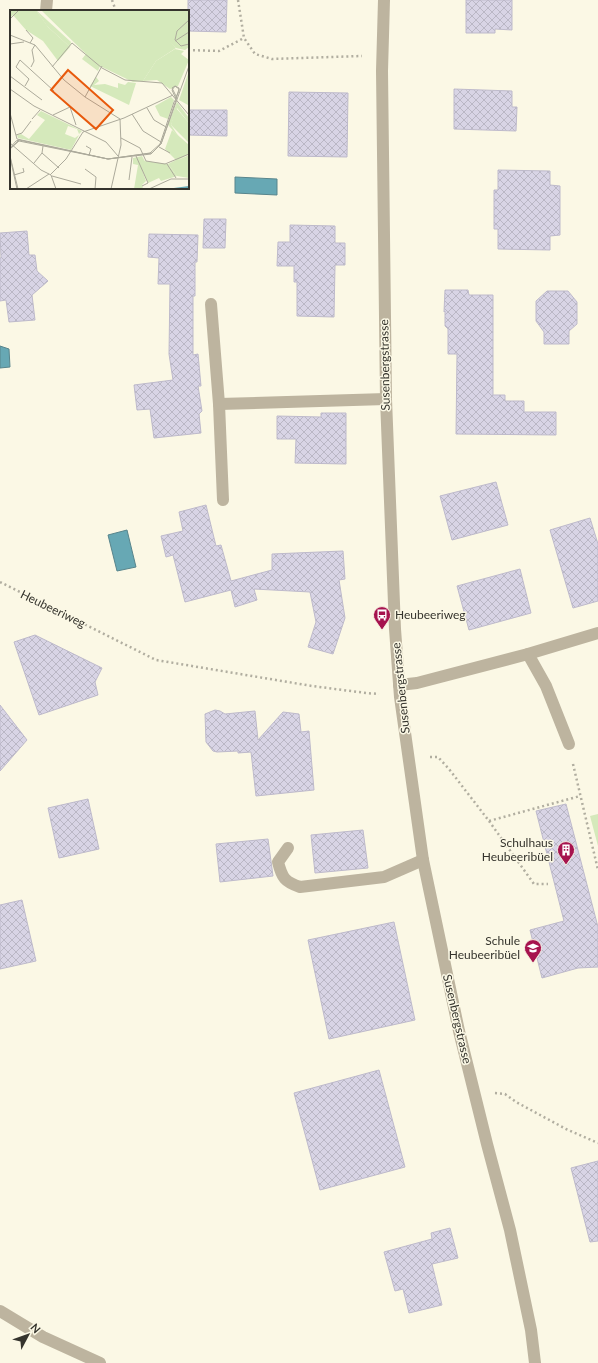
<svg xmlns="http://www.w3.org/2000/svg" width="598" height="1363" viewBox="0 0 598 1363" font-family="Lato,sans-serif">
  <style>
    .green { fill: #d5e9bb }
    .water { fill: #67a8b4; stroke: #58858c }
    .building { fill: url(#building-cross-hatch); stroke: #bebacb }
    .lines { fill: none; stroke-linecap: round; stroke-linejoin: round }
    .path { stroke: #b1aea0; stroke-width: 2.5; stroke-dasharray: 2 3; stroke-linecap: butt }
    .lane { stroke: #bdb49f; stroke-width: 12 }
    .street { stroke: #bdb49f; stroke-width: 12 }
    .labels { text-anchor: middle; stroke-width: 3; stroke-linejoin: round; paint-order: stroke }
    .street-label { font-size: 12px; fill: #35342d; stroke: #fbf8e5 }
    .poi-label { font-size: 12px; fill: #35342d; stroke: #fbf8e5; text-anchor: end }
    .inset-river { fill: none; stroke: #67a8b4; stroke-width: 2 }
    .inset-road { fill: none; stroke: #acaa9b; stroke-width: 1 }
    .view { fill: #e8590c; fill-opacity: 0.15; stroke: #e8590c; stroke-width: 2 }
    .inset-edge { fill: none; stroke: #35342d; stroke-width: 2 }
  </style>
  <defs>
    <pattern id="building-cross-hatch" width="8" height="8" patternUnits="userSpaceOnUse"><rect width="8" height="8" fill="#d8d4e5"/><path d="M0 0l8 8M0 8l8-8" fill="none" stroke="#bab7c5"/></pattern>
  </defs>
  <rect width="100%" height="100%" fill="#fbf8e5"/>
  <path class="green" d="M598,814v32l-8,-30z"/>
  <g class="water">
    <path d="M235,177l42,2v16l-42,-2z"/>
    <path d="M0,346l9,3 1,18 -10,1z"/>
    <path d="M127,530l9,37 -19,4 -9,-36z"/>
  </g>
  <g class="building">
    <path d="M188,0h39l-1,32 -38,-1z"/>
    <path d="M466,0h46v30l-17,-1v4h-29z"/>
    <path d="M454,89l58,2v16h5l-1,24 -62,-2z"/>
    <path d="M289,92l59,1 -1,64 -59,-1z"/>
    <path d="M188,110h39v26l-39,-1z"/>
    <path d="M498,170l52,1v14l10,1v49l-10,1v14l-52,-1v-20h-4v-39h4z"/>
    <path d="M204,219h22l-1,29h-22z"/>
    <path d="M290,225l45,1v17h10v22h-10l-1,52 -37,-1v-34h-3v-16h-17l1,-24h12z"/>
    <path d="M27,231l2,24h6l2,16 11,10 -16,14 3,25 -26,2 -3,-22 -6,1v-43h1l-1,-25z"/>
    <path d="M149,234l49,1 -1,27h-2v34h-2v59l5,-1 3,32h-3l4,25 -3,3 2,19 -47,5 -4,-29 -13,1 -3,-25 39,-5 -4,-26 1,-70h-12l1,-26 -11,-1z"/>
    <path d="M445,290h23l1,5h24v100h12v6h19v11h32v23l-100,-1 1,-80h-9v-25l-3,-3v-15l-1,1z"/>
    <path d="M547,291h21l9,11v22l-8,7v13h-25v-12l-8,-11v-20z"/>
    <path d="M321,413h25v51l-51,-1 1,-24h-19v-23l44,1z"/>
    <path d="M496,482l12,43 -56,15 -12,-44z"/>
    <path d="M206,505l10,41 5,-1 10,36 41,-11v-16l71,-3 2,28 -6,1 6,38 -12,36 -25,-7 8,-25 -6,-30 -56,-3 3,11 -22,7 -4,-17 -46,12 -12,-47 -7,2 -5,-21 22,-5 -4,-19z"/>
    <path d="M590,518l8,26v57l-25,7 -23,-78z"/>
    <path d="M520,569l11,44 -62,17 -12,-44z"/>
    <path d="M35,635l67,33 -7,14 3,13 -59,20 -25,-73z"/>
    <path d="M0,705l27,35 -27,31z"/>
    <path d="M215,710l5,1 5,3 30,-3 3,29 25,-28 16,2 2,18 8,-1 5,59 -58,6 -5,-44 -13,1v-2l-21,1 -4,-1 -7,-9 -1,-28z"/>
    <path d="M88,799l11,50 -40,9 -11,-50z"/>
    <path d="M566,804l32,123v40l-20,1 -36,10 -12,-48 34,-9 -28,-110z"/>
    <path d="M363,830l5,38 -53,5 -4,-38z"/>
    <path d="M268,839l5,37 -53,6 -4,-38z"/>
    <path d="M22,900l14,61 -36,8v-64z"/>
    <path d="M394,922l21,98 -86,19 -21,-99z"/>
    <path d="M379,1070l26,97 -85,23 -26,-97z"/>
    <path d="M598,1161v80l-8,1 -19,-74z"/>
    <path d="M450,1228l8,30 -26,6 10,41 -33,8 -6,-24 -8,2 -11,-39 48,-13 -1,-6z"/>
  </g>
  <g class="lines">
    <g class="path">
      <path d="M112,0l4,11"/>
      <path d="M238,0l6,38 11,16 17,5 90,-3"/>
      <path d="M188,50l31,1 25,-13"/>
      <path d="M0,582l156,78 156,26 54,7 13,1"/>
      <path d="M430,757h8l11,12 40,52 91,-25"/>
      <path d="M573,764l25,106"/>
      <path d="M489,821l45,63h14"/>
      <path d="M495,1093l10,1 11,8 50,27 32,14"/>
    </g>
    <g class="lane">
      <path d="M211,304l8,100 4,96"/>
      <path d="M219,404l167,-5"/>
      <path d="M528,654l18,32 23,58"/>
      <path d="M288,848l-10,14c4,16 7,20 22,25l84,-10 39,-17"/>
    </g>
    <g class="street">
      <path d="M384,0l-2,71 4,328 9,230 5,68 23,163 36,171 28,113 23,86 21,100 4,33"/>
      <path d="M46,11l1,-11"/>
      <path d="M399,685l18,-2 111,-29 70,-21"/>
      <path d="M0,1311l43,26 57,26"/>
    </g>
  </g>
  <defs>
    <g id="bus-pin" transform="scale(0.9)"><path d="M0 17L-7.5 6A9.5 9.5 0 1 1 7.5 6Z" fill="#a6134e" stroke="#fbf8e5"/><path d="M-5-6H5V4H4V6H2V4H-2V6H-4V4H-5ZM-3.5-4V0h7V-4ZM-3.5 1.2v1.5H-2V1.2ZM2 1.2v1.5H3.5V1.2Z" fill="#fff"/></g>
    <g id="building-pin" transform="scale(0.9)"><path d="M0 17L-7.5 6A9.5 9.5 0 1 1 7.5 6Z" fill="#a6134e" stroke="#fbf8e5"/><path d="M-4-6H4V6H1V3H-1V6H-4ZM-2.5-4.3h1.7v1.8h-1.7ZM.8-4.3h1.7v1.8H.8ZM-2.5-1h1.7V.8h-1.7ZM.8-1h1.7V.8H.8Z" fill="#fff"/></g>
    <g id="school-pin" transform="scale(0.9)"><path d="M0 17L-7.5 6A9.5 9.5 0 1 1 7.5 6Z" fill="#a6134e" stroke="#fbf8e5"/><path d="M0-5L7-2L0 1L-7-2ZM-4 1L0 2.5L4 1V4Q0 6-4 4Z" fill="#fff"/></g>
  </defs>
  <g fill-rule="evenodd">
    <use href="#bus-pin" x="382" y="615"/>
    <use href="#building-pin" x="566" y="850"/>
    <use href="#school-pin" x="533" y="948"/>
  </g>
  <g class="labels">
    <g class="street-label">
      <text transform="translate(385 365) rotate(-91)" y="4">Susenbergstrasse</text>
      <text transform="translate(53 609) rotate(26)" y="4">Heubeeriweg</text>
      <text transform="translate(401 688) rotate(-96)" y="4">Susenbergstrasse</text>
      <text transform="translate(457 1019) rotate(77)" y="4">Susenbergstrasse</text>
    </g>
    <g class="poi-label">
      <text x="395" y="619" text-anchor="start">Heubeeriweg</text>
      <text x="553" y="847">Schulhaus<tspan x="553" dy="14">Heubeeribüel</tspan></text>
      <text x="520" y="945">Schule<tspan x="520" dy="14">Heubeeribüel</tspan></text>
    </g>
  </g>
  <g transform="translate(10 10)">
    <rect width="179" height="179" fill="#fbf8e5"/>
    <path d="M26,0l35,32 -1,5 -23,-21zM170,0h9v37l-4,3 -9,-2 -9,-8 1,-9zM179,61v33l-1,1 -9,-5zM86,67l3,4 -5,4 11,-1 13,4v-5l7,2 3,-3 8,1 -7,22 -39,-19zM167,92l12,16v5l-12,-15 -6,17 8,12 -11,-12zM135,151l23,3 9,12 -16,5 -2,-3 -11,5 -6,-13z" fill="#d5e9bb"/>
    <path d="M31,0h148l-12,16 -8,6v9l7,7 -20,13 -13,20 -10,1 -33,-16 -2,5 -16,-12 4,-5zM162,120l17,15v9l-11,6 11,-5v23l-12,-2 -9,-12 8,-4 -11,-11z" fill="#d5e9bb"/>
    <path d="M165,39l9,2 -3,3 8,6 -11,26 -8,3 -13,-9 -14,1 13,-20z" fill="#d5e9bb"/>
    <path d="M0,0h26l12,17 22,20 -12,14 -15,-20 -17,-11 -13,-15 -3,3zM161,87l3,3 -6,19 -8,-3 -5,-10zM166,98l13,15v20l-18,-18zM31,101l41,20 -3,3 -2,-5 -9,-3 -3,8 10,4 4,-3 -8,15 -53,-12 -1,-3 4,-1 8,5 16,-19 -8,-5zM132,146l6,11 -6,3 4,11 -4,4 1,4h-9l4,-24 -5,-1v-6z" fill="#d5e9bb"/>
    <path class="inset-river" d="M164,179l15,-2"/>
    <path class="inset-road" d="M0,9l9,-9M179,10l-12,11 -2,9 6,6 8,-2M16,20l7,8 -3,5M0,25l25,10 29,35 21,17 35,22 1,26 -10,44M165,31l14,-9M0,34l14,-2M21,57l3,-6 -2,-11 3,-5M42,57l20,-24 30,25 23,12 37,3 27,32M0,66l32,24M15,76l4,-7 -13,-12 4,-7 34,31M165,76l4,3 -3,10 -4,-9zM0,79l24,17 72,36 12,14M75,87l17,-31M137,98l7,12 12,7M0,103l7,26M122,104l11,17 18,11M43,105l17,-8 6,18M22,109l8,-9M6,125l6,-2 9,-12M111,128l19,10 6,13 19,3 24,-10M7,129l91,20 44,-6 9,-9 28,-78M0,133l31,27 10,5 5,14M76,136l5,3 -2,6M149,137l11,6M0,138l6,-7 3,-1 89,19 42,-6 10,-9 14,-42 2,-3v-2l3,-6v-3l-4,-2 -3,2 4,8v4l-15,44 -10,10 -43,5 -89,-18 -9,8M0,139l9,-9M32,143l17,15M0,146l8,33M126,146l12,27 -6,3M0,147l7,32M24,153l8,-10 1,-7M157,154l9,14M75,159l11,8 -1,12M4,165l10,-3 -1,-4M40,165l16,-16 17,-27 41,-14 49,-23M42,166l29,8M119,170l3,-23M16,179l23,-15M139,179l22,-10h18"/>
    <path class="view" d="M58,60l45,40 -17,19 -45,-39z"/>
    <rect width="179" height="179" class="inset-edge"/>
  </g>
  <g transform="translate(28 1335) rotate(49)" stroke="#fbf8e5" stroke-width="3" paint-order="stroke">
  <path d="M0-3L7 15L0 10L-7 15Z" fill="#35342d"/>
  <text y="-6" font-size="11" font-weight="bold" text-anchor="middle" fill="#35342d">N</text>
  </g>
</svg>
